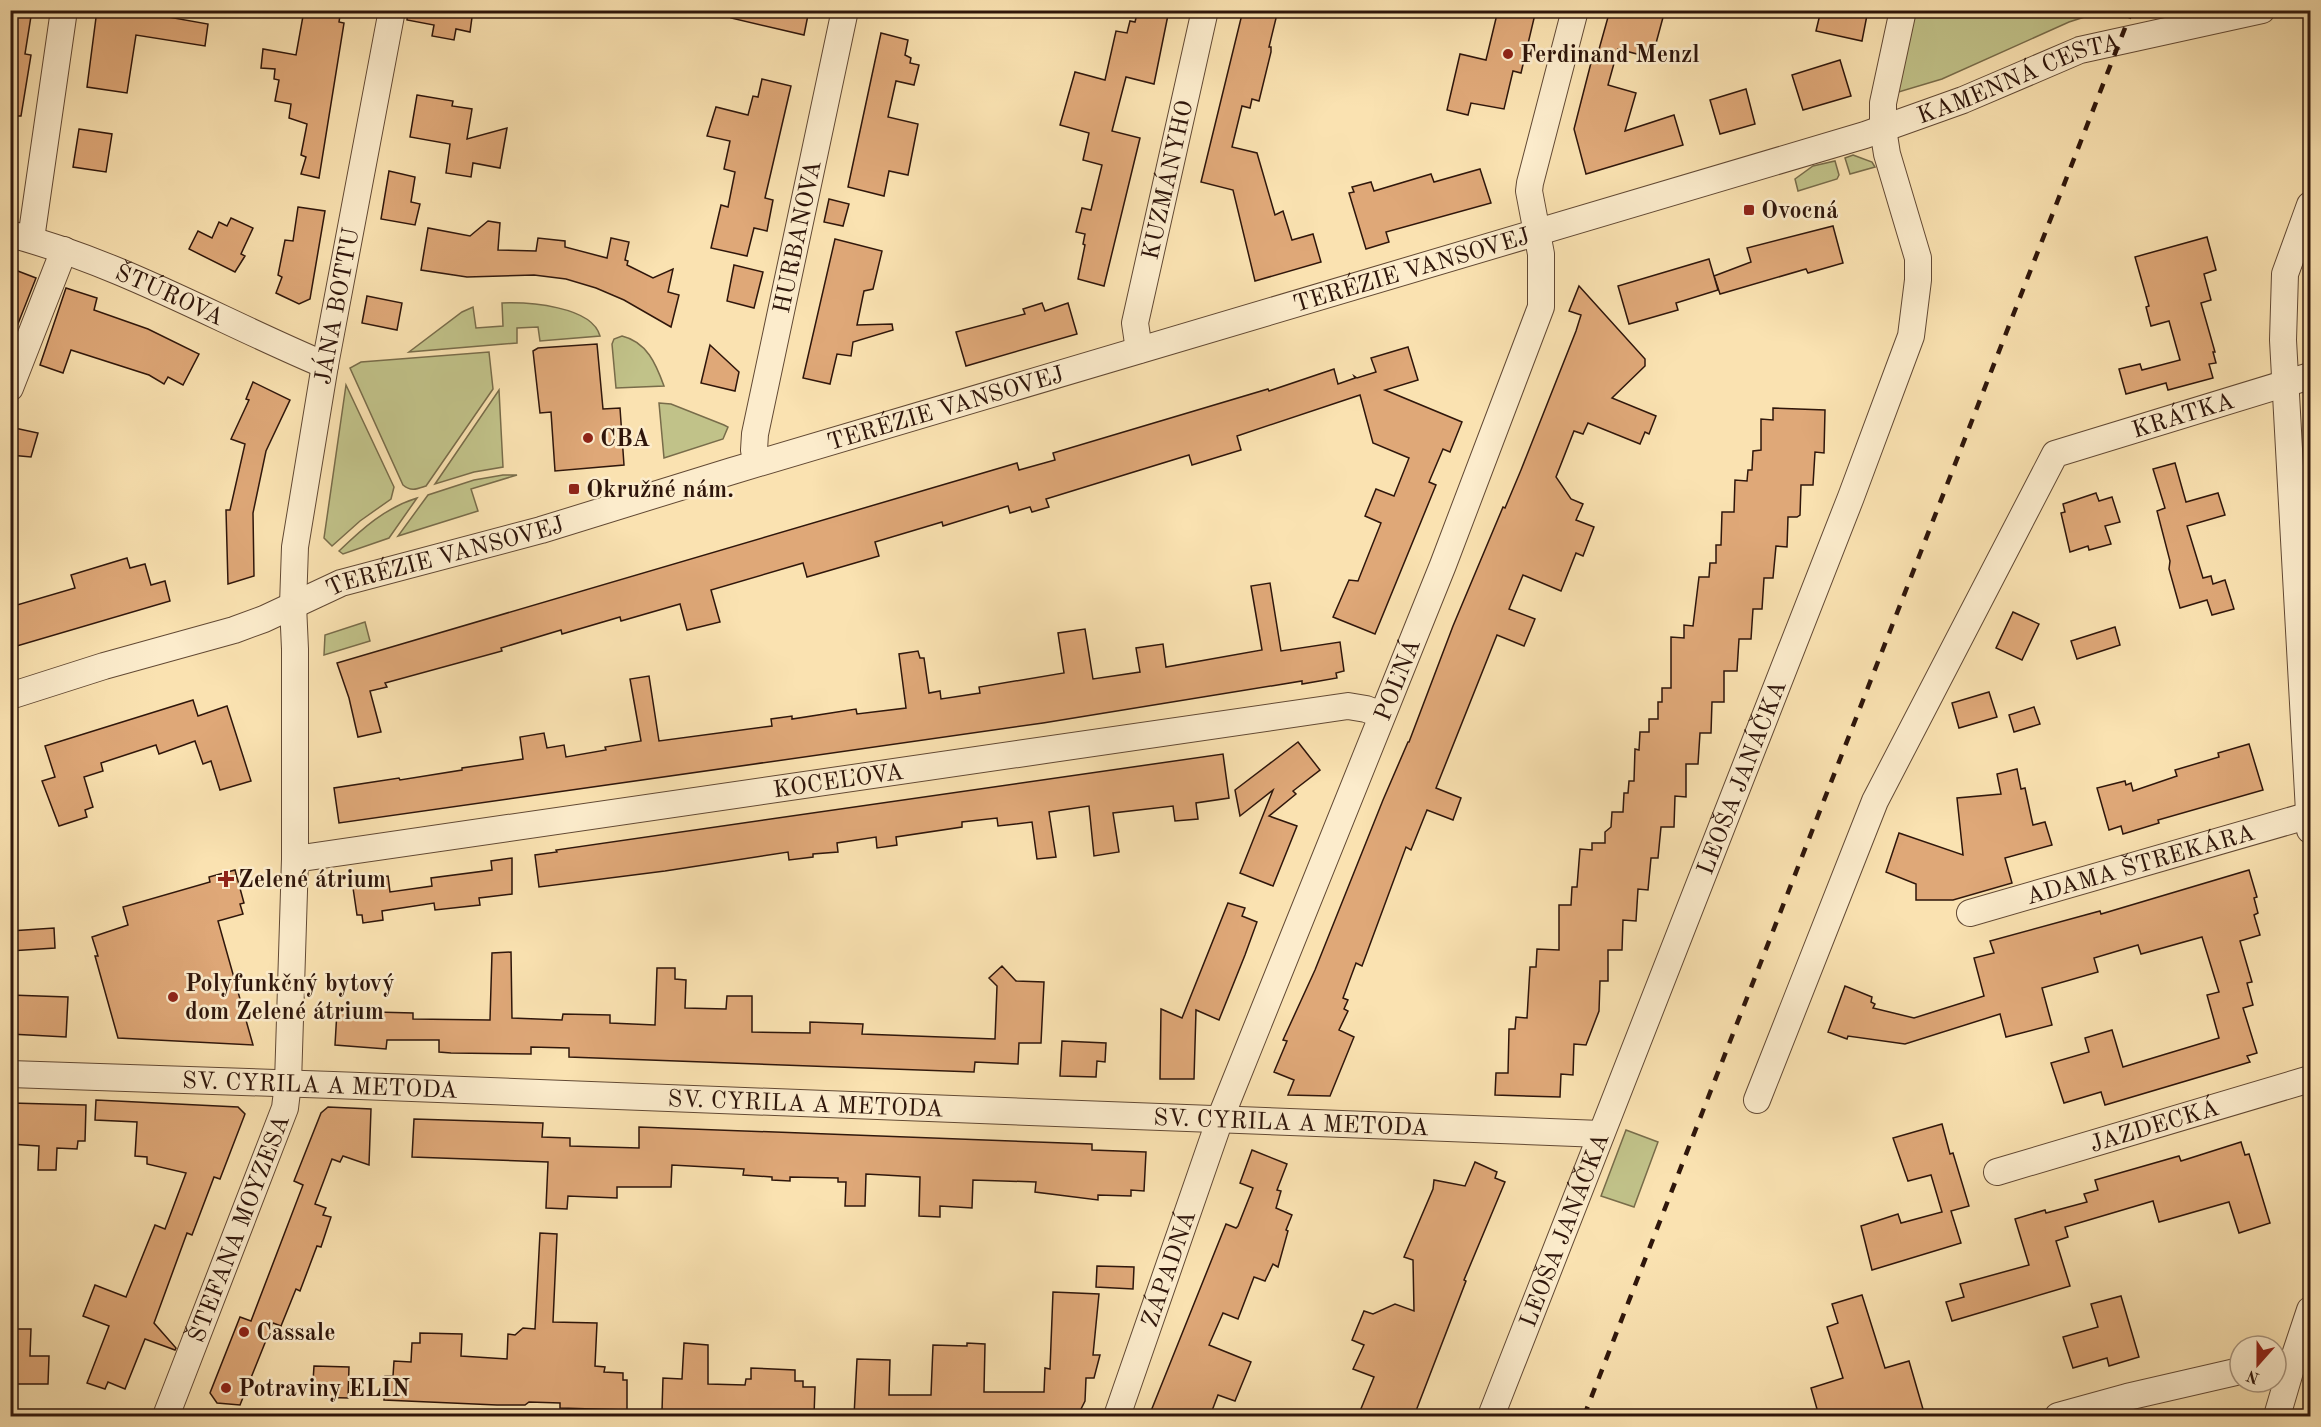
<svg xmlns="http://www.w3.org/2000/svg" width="2321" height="1427" viewBox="0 0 2321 1427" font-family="'Old Standard TT',serif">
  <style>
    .green { fill: #c1c289; stroke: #786c4a; stroke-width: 1.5 }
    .building { fill: #dfa878; stroke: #2f160b; stroke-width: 1.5 }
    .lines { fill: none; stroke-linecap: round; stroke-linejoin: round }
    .minor-casing { stroke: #624934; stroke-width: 28 }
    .minor { stroke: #fceccc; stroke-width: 26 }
    .rail { stroke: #2f160b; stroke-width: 4.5; stroke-dasharray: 10 10; stroke-linecap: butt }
    .poi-dot { fill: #8f2418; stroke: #fceccc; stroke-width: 2 }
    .labels { text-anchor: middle; stroke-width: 5; stroke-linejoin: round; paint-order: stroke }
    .poi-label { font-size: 24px; font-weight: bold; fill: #2f160b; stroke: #fceccc; text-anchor: start }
    .street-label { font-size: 24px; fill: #2f160b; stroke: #fceccc }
  </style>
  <rect width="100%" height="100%" fill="#fae2b1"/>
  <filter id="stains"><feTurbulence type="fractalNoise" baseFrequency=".00333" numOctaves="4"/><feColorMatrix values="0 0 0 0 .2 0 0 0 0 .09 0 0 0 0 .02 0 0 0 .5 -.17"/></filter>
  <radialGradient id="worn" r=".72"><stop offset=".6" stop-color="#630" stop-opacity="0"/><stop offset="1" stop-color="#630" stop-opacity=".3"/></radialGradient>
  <g class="green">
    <path d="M1911,11h214l-1,3 -12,2 -15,-3 -28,9 -127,57 -50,15z"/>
    <path d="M1853,155l19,7 3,5 -25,7 -5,-16z"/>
    <path d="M1835,161l4,14 -2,4 -39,12 -3,-12 18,-13z"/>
    <path d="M502,303c26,-1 90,3 98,33l-60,5 -2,-14 -21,1v15l-108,9 53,-40 11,-5 3,21 27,-2z"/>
    <path d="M622,336c25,6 34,28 42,50l-48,2 -4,-44 2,-5z"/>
    <path d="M489,352l4,37 -67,97c-9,3 -15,6 -23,-1l-53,-117 11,-6z"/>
    <path d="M346,385l48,102 -3,12 -31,22 -28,25 -8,-8z"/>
    <path d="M499,390l4,77 -29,5 -39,12z"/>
    <path d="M659,403l12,1 53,21 4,2 -5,12 -59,19z"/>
    <path d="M503,475h14l-46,14 7,22 -80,25 30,-41 46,-15z"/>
    <path d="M417,498l-28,40 -46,16 -4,-3c24,-23 46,-43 78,-53z"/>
    <path d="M365,622l5,19 -46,14 1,-20z"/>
    <path d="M1626,1130l32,12 -24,65 -33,-11z"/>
  </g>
  <g class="building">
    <path d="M10,10h22l-7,44 6,1 -10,61h-11z"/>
    <path d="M97,10h55l-1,4 57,10 -3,22 -69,-11 -9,58 -40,-6z"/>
    <path d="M314,10h27l-2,12 5,1 -25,155 -18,-4 5,-17 -5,-2 6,-31 -18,-6 2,-14 -16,-3 4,-21 -5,-1 1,-10 -14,-1 2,-19 33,6 7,-39 9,1z"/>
    <path d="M408,10h65l-3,22 -14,-3 -2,11 -22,-4 2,-11 -27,-5z"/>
    <path d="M732,10h77l-5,25 -73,-17z"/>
    <path d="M1138,10l30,5 -14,69 -28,-7 -14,54 28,7 -36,148 -26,-7 7,-34 -2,-1 2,-10 -9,-2 6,-24 9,2 11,-45 -19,-5 6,-27 -29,-8 15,-53 30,8 11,-49 11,2 3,-12 5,1z"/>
    <path d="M1243,10h35l-9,37h2v5l-12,49 -7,-2 -2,9 -8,-2 -10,41 25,6 18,62 8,-4 9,29 21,-6 8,28 -66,19 -22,-91 -32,-8z"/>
    <path d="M1498,10h38l-15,63 -8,-2 -9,38 -33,-6 -3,12 -21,-5 13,-56 26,6z"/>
    <path d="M1610,10h55l-13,48 -34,-9 -10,36 28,8 -11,38 49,-16 9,30 -97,29 -12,-45 18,-70 4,1z"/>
    <path d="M1821,10h47l-6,31 -46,-10z"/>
    <path d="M881,33l27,7 -3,15 6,3 -1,5 9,2 -5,20 -18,-4 -8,36 30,7 -10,51 -19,-4 -5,25 -36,-9z"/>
    <path d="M1840,60l11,36 -48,14 -11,-35z"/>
    <path d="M762,79l29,7 -26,112 8,2 -6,31 -13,-3 -7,28 -36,-8 10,-43 7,2 7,-35 -11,-3 6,-28 -23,-5 9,-29 32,8 5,-19 5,1z"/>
    <path d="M1746,89l9,35 -35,10 -10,-34z"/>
    <path d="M417,95l36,6 -1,5 20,3 -5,30 40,-11 -7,40 -27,-5 -2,14 -25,-4 4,-29 -40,-7z"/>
    <path d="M79,129l33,5 -6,38 -33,-5z"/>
    <path d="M1480,169l11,34 -105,29 3,10 -23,7 -17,-56 5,-1 -2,-5 19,-5 3,9 57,-17 3,8z"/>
    <path d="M389,171l26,6 -4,25 9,2 -5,21 -34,-6z"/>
    <path d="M829,199l20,5 -6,22 -19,-4z"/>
    <path d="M298,207l27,4 -15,88 -11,5 -23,-11 6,-16 -4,-2 7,-35 8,1z"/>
    <path d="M231,218l22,10 -12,26 4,2 -10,16 -46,-23 9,-18 14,7 7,-16 8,4z"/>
    <path d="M488,221l12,2 -2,27 38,1 2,-13 27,3v6l42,11 4,-20 18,4 -4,18 3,1 -1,4 26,13 20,-9 -5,23 11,3 -8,32 -47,-27 -28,-12 -30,-9 -32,-4 -67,2 -46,-7 7,-42 42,8z"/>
    <path d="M1833,226l10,37 -35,10 -2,-4 -86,25 -6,-18 37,-14 -4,-14z"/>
    <path d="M2207,237l9,33 -12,4 7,26 -10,3 14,49h-2l3,11 -7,1 4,14 -45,12 -2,-7 -40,11 -7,-25 21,-5 2,6 38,-10 -11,-39 -18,5 -5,-19 3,-1 -14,-49z"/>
    <path d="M835,239l47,12 -9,38 -9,2 -7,34 35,-1 1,6 -40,12 -2,14 -14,-2 -7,30 -27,-6z"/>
    <path d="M1709,259l9,31 -42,13 2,7 -49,14 -11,-38z"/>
    <path d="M734,265l29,7 -9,36 -27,-7z"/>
    <path d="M10,268l26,10 -24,61 -2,-1z"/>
    <path d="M1579,286l66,73v7l-33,32 44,18 -7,18 -4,-2 -5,12 -52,-21 -5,11 -9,-3 -18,46 15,22 12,5 -7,16 18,7 -11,29 -7,-3 -15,38 -38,-16 -14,34 26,10 -11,27 -27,-11 -61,153 25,10 -8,22 -26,-10 -16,40 -5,-3 -44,119 -6,-3 -13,35 5,2 -4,9 4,2 -9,19 15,7 -24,59 -42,-1 6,-15 -20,-8 13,-31 -4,-1 32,-70 68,-170 25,-58h1l44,-116 50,-119 2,1 16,-38 55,-139 5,-16 -12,-4z"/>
    <path d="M66,288l31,10 -3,12 54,19 51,25 -16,31 -15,-8 -4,7 -15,-9 -78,-25 -8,23 -23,-8z"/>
    <path d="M367,296l35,7 -5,27 -35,-7z"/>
    <path d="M1042,303l3,8 23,-8 9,31 -111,32 -10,-34 69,-18 -2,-5z"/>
    <path d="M597,344l6,65 17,-1 4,57 -69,6 -4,-59 -11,1 -7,-62 5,-3z"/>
    <path d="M710,345l29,27 -4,19 -34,-8z"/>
    <path d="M1408,347l10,33 -33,10 77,32 -12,30 -7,-3 -14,33 7,3 -61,149 -42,-17 16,-37 9,1 23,-58 -16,-7 11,-27 18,7 15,-38 -36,-15 -13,-48 -123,41 4,14 -49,15 -3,-10 -143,44 3,8 -17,5 -2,-5 -20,6 -2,-7 -65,20 -1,-4 -67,20 4,14 -72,21 -4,-14 -92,27 9,32 -33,8 -7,-26 -59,17 -1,-4 -58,17 -1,-4 -60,18 1,3 -117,32 2,4 -17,4 11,41 -23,5 -9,-39 -12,-35 680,-200 2,7 36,-10 -2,-7 215,-64 1,2 65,-22 4,15 17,-6 -1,-2 3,2 19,-6 -5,-14z"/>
    <path d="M253,382l37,18 -24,51 -13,62 1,63 -26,8 -2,-74h4l15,-66 -14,-5 18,-39 -3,-1z"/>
    <path d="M1773,408l52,2 -1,43 -9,-1 -2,33h-12l-1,30 -3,2h-9l-1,30 -11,-1 -3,32h-9l-2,31h-9l-2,30h-12l-2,32h-13v31h-12l-1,31h-11l-2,31h-12v33l-11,-1 -1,31h-13l-3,31h-7l-3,32 -10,-1 -2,32 -13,-1 -1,30h-14v31h-8l-1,30 -13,34 -12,-1 -1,31 -12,-1 -1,23 -65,-2 1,-22h12l1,-44h6l1,-12 11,1 3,-51h6l1,-18 22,1v-45h12l1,-18h5l3,-38 12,1v-7h13v-11l6,-5 1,-15h11l1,-19h4l1,-12h5l1,-32 4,1 1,-18h9v-13h9v-17h4v-14h9v-51l13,1v-13l9,1 6,-49h10l1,-14h6v-18h5l1,-33h12l1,-32 12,1 1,-11h4l1,-19 8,-1v-31l12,1z"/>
    <path d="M10,427l28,6 -7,24 -21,-2z"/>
    <path d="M2175,463l11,39 32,-9 7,22 -38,11 16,52 8,-2 2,8 12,-4 9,29 -22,6 -5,-15 -27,8 -11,-39 1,-8 -13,-50 8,-3 -12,-39z"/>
    <path d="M2096,493l3,8 13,-4 8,25 -15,4 6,18 -22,6 -1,-4 -18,6 -9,-39 4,-1 -2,-8z"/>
    <path d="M127,558l3,10 15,-4 6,21 14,-4 5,20 -160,47v-41l65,-19 -4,-13z"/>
    <path d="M1270,583l11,68 59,-9 4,29 -8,2 1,5 -35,6v-3l-259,42 -704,100 -5,-35 65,-10 1,2 62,-10v-2l61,-9 -3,-22 24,-4 3,15 17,-3 2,12 40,-7 -1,-3 36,-6 -11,-62 19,-3 10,65 113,-15 -1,-7 21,-3v3l64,-10 1,5 49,-6 -7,-54 19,-3 2,7h4l5,35 11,-2 1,8 39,-6 -1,-6 85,-14 -6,-40 27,-4 8,50 47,-7 -4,-24 27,-4 3,23 96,-17 -11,-64z"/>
    <path d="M2013,612l26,12 -17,36 -26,-12z"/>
    <path d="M2115,627l5,18 -43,14 -6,-18z"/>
    <path d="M1989,692l8,25 -38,11 -7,-25z"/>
    <path d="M193,700l5,16 29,-10 24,75 -31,9 -9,-29 -8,3 -8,-23 -36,13 -3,-9 -55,18 2,8 -19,6 9,30 -8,3 2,7 -28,9 -17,-45 13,-4 -10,-31z"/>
    <path d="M2034,707l6,17 -26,8 -5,-17z"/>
    <path d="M1298,742l22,28 -27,21 3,3 -27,22 28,10 -24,60 -33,-13 33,-83 -33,26 -5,-26z"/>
    <path d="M2249,744l14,46 -105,30 1,3 -36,11 -2,-8 -12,4 -12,-42 28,-7 1,4 5,-2 2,8 44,-15 -2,-6 44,-13 -1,-4z"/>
    <path d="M1223,754l6,44 -33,5 2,16 -23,2 -2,-15 -60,7 6,39 -25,4 -5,-50 -40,6 7,45 -19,2 -5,-37 -34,4 -1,-8 -35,4v5l-66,10 1,8 -20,3 -1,-11 -39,6 1,9 -25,2v3l-24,3 -1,-8 -123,19 -126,16 -4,-32 22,-3 -1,-2z"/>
    <path d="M2017,769l4,20 4,-1 8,37 12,-3 7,23 -47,13 7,25 -59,17h-37v-16l-30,-12 13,-39 64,22 -6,-57 44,-4 -4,-20z"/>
    <path d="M512,858v36l-33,4 1,7 -45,5 -1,-7 -52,8 1,9 -20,3 -1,-8h-5l-5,-34 36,-5 2,16 42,-6 -1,-8 61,-8 -1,-9z"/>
    <path d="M235,870l9,33 -4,1 3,10 -25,7 35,124 -135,-7 -23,-82h3l-6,-19 36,-12 -5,-18 87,-25 -1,-5z"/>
    <path d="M2249,870l8,27 -3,1 4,15 -4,2 6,20 -20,6 12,41 -5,1 6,22 -10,3 14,45 -10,3 3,6 -145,43 -4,-13 -37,11 -13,-40 38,-11 -4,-14 27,-8 11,37 96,-29 -12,-43 12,-3 -17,-55 -61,17 -3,-9 -44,13 4,14 -56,16 10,37 -46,12 -6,-23 -95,30 -57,-8 -1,3 -19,-7 17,-46 27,11 -1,5 4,2 -2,4 41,10 70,-22 -10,-38 20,-5 -4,-12 110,-30 1,3z"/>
    <path d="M1228,903l17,5 -3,8 15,6 -12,33 -26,65 -23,-10 -2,69h-34l1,-70 21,9z"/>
    <path d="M54,928l1,20 -45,3v-20z"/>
    <path d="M511,952l1,66 50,2 1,-6 47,1v8l45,2 2,-57h18v11l11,1 -1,28 41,1 1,-13h25v36l58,1v-11l53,2 -1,10 133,5 2,-53 -8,-8 13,-12 14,15 28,1 -3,61h-22l-1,21 -43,-2 -1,10 -405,-15v-9l-38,-1v7l-80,-1 -12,-1v-12h-52l-1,9 -51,-4 2,-34 76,2v6l77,1 2,-67z"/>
    <path d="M10,995l58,2 -2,40 -56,-3z"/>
    <path d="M1062,1041l44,2 -1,19 -8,-1 -1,16 -36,-1z"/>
    <path d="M96,1100l142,7 7,7 -25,65 -6,-2 -22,58 -5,-2 -33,90 22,25 -1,2 -30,-11 -20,50 -17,-7 -3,7 -18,-6 22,-57 -26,-10 12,-31 31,12 29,-72 10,4 21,-56 -39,-9v-7l-12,-1 2,-34 -42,-2z"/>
    <path d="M11,1103l75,2 -1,36h-7l-1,8 -20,-1 -1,22h-18l1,-24 -29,-2z"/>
    <path d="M328,1107l43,2 -2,56 -26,-9 -3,6 -8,-3 -17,45 11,4 -3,7 8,2 -10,30 -4,-1 -17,45 -4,-2 -15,37 -8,-3 -33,82 -23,-2 -7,-10 30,-76 11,4 52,-136 -9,-4 27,-68z"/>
    <path d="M414,1119l129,4 -1,14 28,1v8l69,2v-21l453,17v6l54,2 -2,39 -13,-1v6l-33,-1v5l-63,-8 1,-10 -63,-2 -1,28 -32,-2v11l-21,-1 1,-39 -54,-3 -1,32h-20l1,-24h-8v-4l-48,-1v4l-18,-1v-3l-29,-2 1,-6 -72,-4 -1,22h-54v11l-49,-2 -1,13 -21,-1 2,-46 -136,-5z"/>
    <path d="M1942,1124l8,30 3,-1 16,53 -18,5 10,32 -89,27 -11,-44 37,-12 3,9 41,-11 -11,-37 -23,6 -15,-43z"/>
    <path d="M2241,1142l4,13 4,-1 21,69 -31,10 -10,-31 -70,20 -6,-21 -88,26 3,10 -12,4 14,45 -118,35 -6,-19 18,-5 -4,-13 69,-19 -14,-46 30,-9 1,3 41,-11 -3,-8 14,-4 -3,-10 84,-24 2,5z"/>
    <path d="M1252,1150l35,14 -10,26 4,1 -5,17 16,7 -6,15 2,1 -10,36 -5,-3 -8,17 -11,-4 -16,42 -15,-6 -14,32 42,17 -16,39 -17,-6 -8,21h-61l77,-192 10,4 2,-2 15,-38 -13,-5z"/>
    <path d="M1475,1162l22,10 -2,6 10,4 -41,98 2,1 -52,135h-56l16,-39 -21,-8 11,-24 -12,-5 12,-29 9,3 22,-10 19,7 -1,-51 -9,-3 29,-68 1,-9 31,6z"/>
    <path d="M540,1233l17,1 -4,88 44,1 -2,43 10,1 -1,5 19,1v7h4v30l-67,-2v-5l-31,-1 -4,3h-28l-113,-5 1,-24h8l1,-15 17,1 1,-19h8v-10l42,1 -1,22 46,3 1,-25 7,1 8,-7 12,1z"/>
    <path d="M1097,1266l37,1 -1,22 -37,-2z"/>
    <path d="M1053,1292l46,2 -6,61h7l-6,23h-8l-1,23 -5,10 -24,-1v6h-202l3,-57 33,1 -1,35h42l2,-50 34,1v-3l18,1 -1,48h60l1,-24 5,1z"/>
    <path d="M1862,1295l23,73 24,-7 16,55h-106l-8,-28 32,-10 -16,-51 11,-4 -6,-19z"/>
    <path d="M2121,1296l18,61 -30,9 -2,-8 -34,10 -10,-31 35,-10 -7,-23z"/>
    <path d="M10,1329h21l-1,27h19l-1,28h-38z"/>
    <path d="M684,1343l24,2v39l37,1 1,-6h5v-11l44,2v11h8v6h12l-1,29 -152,-5 1,-33 19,1z"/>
    <path d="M314,1366l35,1 -1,31 -36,-1z"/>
  </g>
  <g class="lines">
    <g class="minor-casing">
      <g id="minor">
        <path d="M2310,205l-25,69 -2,66 27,490"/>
        <path id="s1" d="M10,234c111,29 210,87 315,131"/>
        <path d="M31,239l33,-229"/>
        <path id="s2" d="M1139,350l-4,-27 70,-313"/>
        <path d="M10,388l54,-138"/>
        <path id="s3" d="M757,463l-3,-13 1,-16 90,-424"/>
        <path id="s4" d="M10,696l94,-30 130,-36 30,-11 77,-36 200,-53 191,-59 1133,-336 98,-35 117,-50 182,-40"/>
        <path id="s5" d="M295,859l1053,-153 18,3 16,6"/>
        <path id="s6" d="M1970,913l340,-98"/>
        <path id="s7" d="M10,1074l323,11 1268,49"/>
        <path id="s8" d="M1757,1100l118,-299 180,-347 255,-78"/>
        <path id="s9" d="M1997,1172l313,-93"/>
        <path id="s10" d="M166,1416l119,-308 3,-25 7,-224v-210l-2,-44 2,-58 30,-182 67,-355"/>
        <path id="s11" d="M1117,1416l103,-297 223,-554 98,-258v-53l-12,-63 1,-8 45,-173"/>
        <path id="s12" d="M1491,1416l360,-919 60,-161 7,-56v-22l-31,-104 -4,-25v-26l20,-93"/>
        <path d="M2058,1416l69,-19 113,-26"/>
        <path d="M2277,1416l17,-58 16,-48"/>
      </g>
    </g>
    <use href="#minor" class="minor"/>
    <path class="rail" d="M1584,1416l548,-1406"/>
  </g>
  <g class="poi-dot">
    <circle cx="1508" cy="54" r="6"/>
    <rect x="1743" y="204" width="12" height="12" rx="3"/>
    <circle cx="588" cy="438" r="6"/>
    <rect x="568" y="483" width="12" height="12" rx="3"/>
    <path d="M223 870h6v6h6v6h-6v6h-6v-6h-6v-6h6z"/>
    <circle cx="173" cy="997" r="6"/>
    <circle cx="244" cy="1332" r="6"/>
    <circle cx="226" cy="1388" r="6"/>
  </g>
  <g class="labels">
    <g class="poi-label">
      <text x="1520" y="62">Ferdinand Menzl</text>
      <text x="1761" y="218">Ovocná</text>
      <text x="600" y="446">CBA</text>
      <text x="586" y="497">Okružné nám.</text>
      <text x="238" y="887">Zelené átrium</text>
      <text x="185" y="991">Polyfunkčný bytový<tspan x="185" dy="28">dom Zelené átrium</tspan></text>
      <text x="256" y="1340">Cassale</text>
      <text x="238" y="1396">Potraviny ELIN</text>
    </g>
    <g class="street-label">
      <text dy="8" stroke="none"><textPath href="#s4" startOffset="2103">KAMENNÁ CESTA</textPath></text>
      <text dy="8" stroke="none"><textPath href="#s2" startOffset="174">KUZMÁNYHO</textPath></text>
      <text dy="8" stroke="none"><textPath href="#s3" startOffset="231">HURBANOVA</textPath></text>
      <text dy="8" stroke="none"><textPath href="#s4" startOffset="1466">TERÉZIE VANSOVEJ</textPath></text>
      <text dy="8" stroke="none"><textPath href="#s1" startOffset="171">ŠTÚROVA</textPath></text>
      <text dy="8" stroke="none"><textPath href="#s10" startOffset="1136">JÁNA BOTTU</textPath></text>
      <text dy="8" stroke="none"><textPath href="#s4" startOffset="980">TERÉZIE VANSOVEJ</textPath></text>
      <text dy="8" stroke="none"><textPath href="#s8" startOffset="846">KRÁTKA</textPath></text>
      <text dy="8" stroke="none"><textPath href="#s4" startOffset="458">TERÉZIE VANSOVEJ</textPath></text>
      <text dy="8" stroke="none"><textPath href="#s11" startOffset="788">POĽNÁ</textPath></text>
      <text dy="8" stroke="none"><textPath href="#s12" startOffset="686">LEOŠA JANÁČKA</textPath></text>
      <text dy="8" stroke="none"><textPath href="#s5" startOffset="549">KOCEĽOVA</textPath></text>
      <text dy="8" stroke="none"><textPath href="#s6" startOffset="177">ADAMA ŠTREKÁRA</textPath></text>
      <text dy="8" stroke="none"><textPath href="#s7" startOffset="310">SV. CYRILA A METODA</textPath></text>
      <text dy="8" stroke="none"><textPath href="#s7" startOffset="796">SV. CYRILA A METODA</textPath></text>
      <text dy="8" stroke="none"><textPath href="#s7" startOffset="1282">SV. CYRILA A METODA</textPath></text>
      <text dy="8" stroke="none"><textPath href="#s9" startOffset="164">JAZDECKÁ</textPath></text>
      <text dy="8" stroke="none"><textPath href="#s10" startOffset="201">ŠTEFANA MOYZESA</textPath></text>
      <text dy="8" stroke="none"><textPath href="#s12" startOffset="200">LEOŠA JANÁČKA</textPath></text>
      <text dy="8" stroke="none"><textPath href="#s11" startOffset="156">ZÁPADNÁ</textPath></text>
    </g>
  </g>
  <rect width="2321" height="1427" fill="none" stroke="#fae2b1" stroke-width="36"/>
  <rect x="12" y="12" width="2297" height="1403" fill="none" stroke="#2f160b" stroke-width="3"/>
  <rect x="18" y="18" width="2285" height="1391" fill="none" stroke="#2f160b" stroke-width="1.5"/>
  <g transform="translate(2258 1364) rotate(201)"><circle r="28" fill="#fceccc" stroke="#aa967f" stroke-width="1.5"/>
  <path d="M0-4.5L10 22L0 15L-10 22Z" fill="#8f2418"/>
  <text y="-9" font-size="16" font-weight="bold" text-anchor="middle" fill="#2f160b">N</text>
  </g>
  <rect width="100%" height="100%" filter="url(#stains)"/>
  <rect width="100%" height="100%" fill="url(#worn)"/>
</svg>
